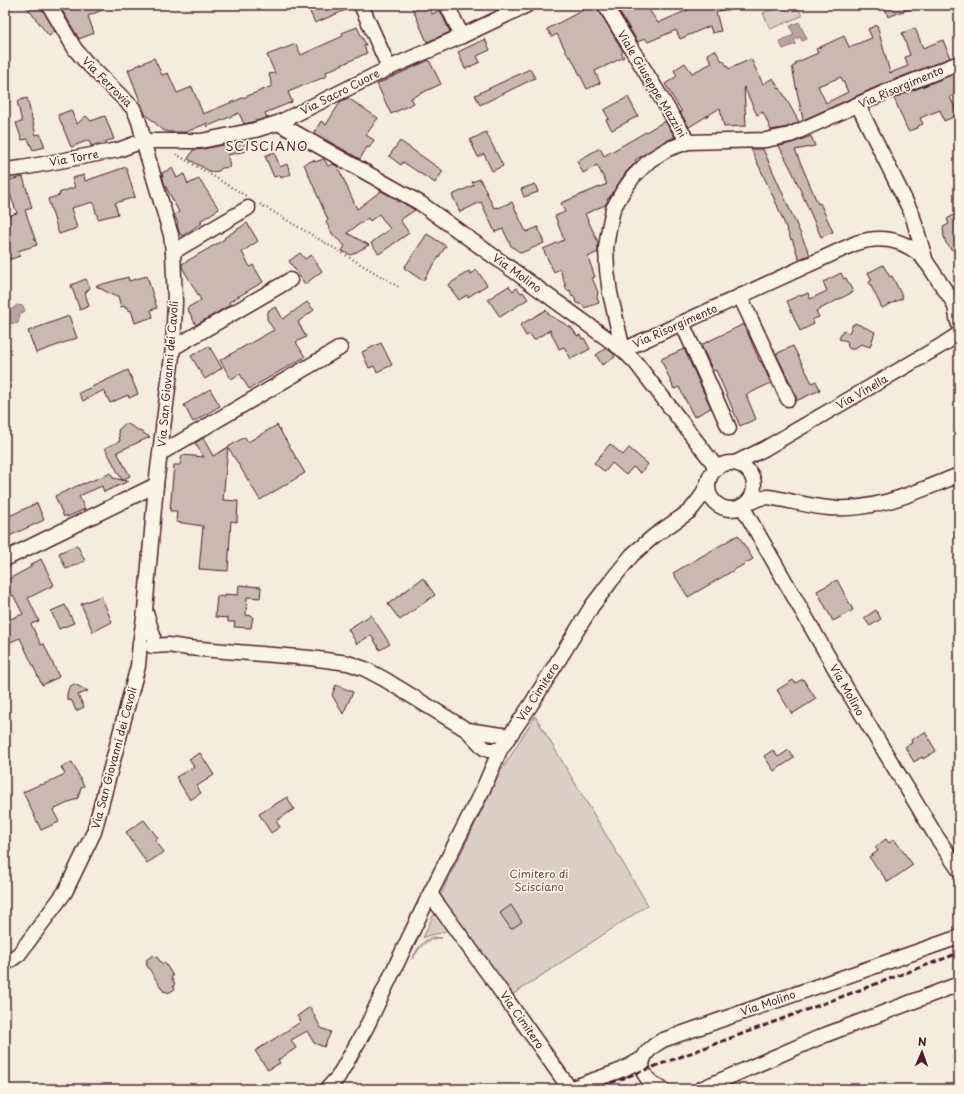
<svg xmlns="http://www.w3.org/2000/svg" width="964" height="1094" viewBox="0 0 964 1094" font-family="'Playpen Sans',sans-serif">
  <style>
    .green { fill: #dbcec4; stroke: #927678 }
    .water { fill: #b8a39e; stroke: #8c6e70 }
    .building { fill: #cab9b1; stroke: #4a1f2b; fill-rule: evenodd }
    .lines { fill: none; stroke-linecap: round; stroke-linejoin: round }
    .minor-casing { stroke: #4a1f2b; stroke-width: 17 }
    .path { stroke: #4a1f2b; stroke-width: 2; stroke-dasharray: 1 3; stroke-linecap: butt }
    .minor { stroke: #fcf5e5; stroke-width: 14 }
    .rail { stroke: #4a1f2b; stroke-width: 3; stroke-dasharray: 6 3; stroke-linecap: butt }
    .labels { text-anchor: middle; stroke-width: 3.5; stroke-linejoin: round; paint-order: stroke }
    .street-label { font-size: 11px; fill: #4a1f2b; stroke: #fcf5e5 }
    .park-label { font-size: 11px; fill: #6e4b51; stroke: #fcf5e5 }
    .quarter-label { font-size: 13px; letter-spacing: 1px; fill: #4a1f2b; stroke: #fcf5e5 }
  </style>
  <rect width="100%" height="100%" fill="#f5ecde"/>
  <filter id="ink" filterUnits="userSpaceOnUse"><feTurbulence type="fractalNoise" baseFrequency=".025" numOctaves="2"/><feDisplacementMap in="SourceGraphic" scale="8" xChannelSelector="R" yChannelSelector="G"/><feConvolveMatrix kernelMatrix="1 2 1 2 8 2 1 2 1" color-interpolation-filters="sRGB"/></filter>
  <g filter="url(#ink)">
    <g class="green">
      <path d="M783,5h14l5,11 -32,13 -7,-16z"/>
      <path d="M535,716l113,189 -139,92 -70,-99 62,-127z"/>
      <path d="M435,914l2,1 11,14c-9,7 -15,3 -25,9l10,-22z"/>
      <path d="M432,937l10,1c-16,-1 -22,10 -30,21 5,-10 9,-17 20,-22z"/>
    </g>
    <g class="water">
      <path d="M799,22l8,17 -5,2 -2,-4 -6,3 2,4 -13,5 -4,-8 15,-6 -4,-9z"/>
      <path d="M17,305l6,1 2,5 -5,3 -2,9 -5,1 -4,-2 -1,-5 4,-8z"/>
    </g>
    <g class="building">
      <path d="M25,5h16l1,4 13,22 -6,5z"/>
      <path d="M59,5h55l-26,11 6,17 -15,6z"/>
      <path d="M321,5h32v2l-38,16 -6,-13z"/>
      <path d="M411,5h17l4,9 8,-4 10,22 -23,10z"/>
      <path d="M593,5h4l1,4 25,42 -2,2 3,4 -29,14 5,12 -13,6 -16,-32h-2l-12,-23 -5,3 -5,-8z"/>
      <path d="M615,5h31l12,18 41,-18 35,1 -18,6 5,19 -9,2 -2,-7 -30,13 -4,-9 -28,12 -3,-4 -7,4z"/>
      <path d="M884,5h33l1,1 -30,11z"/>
      <path d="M877,25l13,48 18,-7 -3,-9 5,-2 -8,-22 13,-5 8,20 20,-8 7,18 -67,26 -80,36 -11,-53 4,-2 -1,-2 23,-10 -2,-4 28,-13 5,11 23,-9 -4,-9zM841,77l7,15 -22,11 -8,-17z"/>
      <path d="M357,27l9,18 -2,1 3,7 -41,19 1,4 -39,16 4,10 -27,11 2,5 -23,6 -5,-11 -33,14 2,-4 -22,9h-18l-5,-2 -18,-16 -17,-44 26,-12 8,17 6,-2 9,20 15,-6 11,27 69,-28 -3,-12 6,-1 -8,-18 29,-11 5,11 42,-19 -1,-3z"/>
      <path d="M485,39l5,11 -13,6 3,6 -15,7 -7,-17z"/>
      <path d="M715,50l7,11 1,-1 6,9 22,-10 12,25 10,-6 6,11 1,-1 19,34 -12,5 -16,3 -8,-18 -6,3 -13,-28 2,39 -22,1 -4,-19 -31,19 -9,-15h2l-17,-28 12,-8 -3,-6 11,-7 7,10 20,-10 -5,-9z"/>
      <path d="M429,60l12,24 -30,14 3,5 -23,11 -14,-30z"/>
      <path d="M530,69l5,9 -55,27 -5,-10z"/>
      <path d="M959,72v21l-9,4 8,18 -14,6 -4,-11 -20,8 3,6 -5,2v2l-10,3 -14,-33z"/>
      <path d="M628,97l10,19 -26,14 -6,-10 3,-1 -5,-9z"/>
      <path d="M27,98l9,37 4,-1 5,13 -12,3 -5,-11 -6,1 -6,-17 6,-1 -5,-21z"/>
      <path d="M348,98l30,20 -12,17 8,5 -5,8 -2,-1 -7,12 -46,-26 7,-12 5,4 15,-24z"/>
      <path d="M71,110l6,14 9,-8 5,5 14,-5 9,23 -23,7 -2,-6 -18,7 -13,-32z"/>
      <path d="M665,121l10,16 -11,5 -29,18 1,2 -10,10 -17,26 -2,1 1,2 -3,4 -20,9 13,28v10l-10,5 7,20 -3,1 6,14 -1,5 2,6 -15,5 -1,-3 -7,-2 -2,-7 -2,1 -2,-7 -3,1 -7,-22 -6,3 -11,-23 21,-9 -9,-24 10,-4 -4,-9 46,-19 -10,-19 -14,8 -6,-12 23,-13 4,8z"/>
      <path d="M486,132l17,34 -11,5 -8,-17 -6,3 -8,-17z"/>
      <path d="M811,136l4,10 -20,4 23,54 2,-1 13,29 -12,5 -29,-66 -13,-25 13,-3z"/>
      <path d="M243,141l3,10 -18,4 2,12 -8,1 -3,3 -8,1 -23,-13 5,-9 10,-1z"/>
      <path d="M400,141l43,30 -8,12 -32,-21 -2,3 -12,-9z"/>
      <path d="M751,149h12l47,106 -11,4 -7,-20 -1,1 -14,-35z"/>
      <path d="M274,152l6,15 7,-3 4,10 -10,4 -1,-3 -6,2 -9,-21z"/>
      <path d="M324,159l4,7 5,-2 5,3 19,42 24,-18 15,8 2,3 2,-1 15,9 -15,10 9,13 -30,21 -8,-11 19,-14 -11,-15 -9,7 -2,-3 -21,15 22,12 -18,10 -9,-4 3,-5 -12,-11 -7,-13 2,-2 -24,-56 10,-4 1,2z"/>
      <path d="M126,167l9,30 -20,6 3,11 -20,5 -5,-17 -22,6 6,20 -18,6 -11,-35 12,-4 -1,-2 16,-6 -3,-9 12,-3 1,6z"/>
      <path d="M172,168l5,10 7,-4 4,10 11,-5 20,30 -19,12 2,2 -20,13 -3,-4 -2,-8 1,-1 -4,-8 5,-3 -15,-29 -2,-10z"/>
      <path d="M23,177l9,31 -7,2 12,35 -19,6 2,5 -15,5v-44l12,-4 -12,-32z"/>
      <path d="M480,179l14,29 3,-1 1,1 14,-6 14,30 12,-5 6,16 -23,10 -10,-7 -8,-17 -8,3 -14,-30 -21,10 -8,-17 22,-10 -2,-3z"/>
      <path d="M535,184l3,8 -14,5 -3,-8z"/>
      <path d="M959,212v41l-8,-4 -5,-6 -2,-6 -1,-10 6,-3 -2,-5z"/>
      <path d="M247,223l11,18 -16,11 8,15 3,-2 10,17 -34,20 1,3 -34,20 -9,-17 14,-8 -19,-33v-3l43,-25 -1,-1z"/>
      <path d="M427,234l19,12 -23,35 -19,-13z"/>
      <path d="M300,253l5,6 6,-4 11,16 -17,13 -16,-23z"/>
      <path d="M883,265l7,12 2,-1 11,22 -21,10 -13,-26 3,-2 -4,-7z"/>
      <path d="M477,270l10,15 -19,12 -1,-2 -8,5 -11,-15 21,-14 2,3z"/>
      <path d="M841,273l3,6 2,-1 7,14 -37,19 3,6 -7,3 2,4 -14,7 -13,-30 13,-6 1,1 7,-3 2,6 17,-8 -4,-9z"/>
      <path d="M147,276l10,32 -6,2 2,7 -18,6 -4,-13 -3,1 -1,-4 -2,1 -1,-2 -3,1 -3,-11h-4l-18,-10 32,-9 1,4z"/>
      <path d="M86,279l4,9 -5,5 4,13 -9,4 -9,-25z"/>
      <path d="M509,286l4,5 4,-3 4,5 2,-1 5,7 -28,18 -12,-18z"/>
      <path d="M307,302l7,8 -16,12 8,15 -10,5 9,15 -56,32 -9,-15 -9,5 -11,-19 54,-30 -7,-11v-5l2,-4 7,-3 7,12z"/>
      <path d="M546,310l3,5 23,13 5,8 3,-1 2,4 2,-1 6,11 -19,10 -7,-12 -5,2 -9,-19 -16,10 -4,-6 -4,2 -6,-11z"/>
      <path d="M69,316l8,22 -41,15 -8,-22z"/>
      <path d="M855,323l20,9 -5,15 -9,-3 -7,5h-4l-2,-2 -1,-6 -8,-2 4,-9 6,3 4,-9 1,1z"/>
      <path d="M744,324l16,38 1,-1 10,22 -25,12 10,24 -16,7 -24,-56 -3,1 -12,-26z"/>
      <path d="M381,343l11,22 -15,7 -3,-6 -5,2 -7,-16z"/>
      <path d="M209,346l13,22 -17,11 -14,-23z"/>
      <path d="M793,346l19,37 4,-2 4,9 -24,11v-6l-20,-41z"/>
      <path d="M606,348l7,5 2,4 -13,8 -6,-10z"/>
      <path d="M684,349l27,59 -17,9 -15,-30 -5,2 -13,-30z"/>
      <path d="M128,370l10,24 -9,4 -1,-3 -18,8 -6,-13 -21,11 -4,-8z"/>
      <path d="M210,389l10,17 -27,16 -9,-17z"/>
      <path d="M126,423l24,14 -33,15 13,24 -8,4 7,1 -25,11 -2,-6 -23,10 6,13 -18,8v-2l-3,2 -9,-21 29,-13v1l27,-11 2,5 9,2 -17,-32 15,-7 -2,-11z"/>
      <path d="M277,425l28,48 -45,27 -32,-53 -5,53 15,1 -1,21 -6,-1 -3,50 -29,-2 4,-43 -27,-4 1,-11h-7l4,-46h6l2,-10 22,2 -9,-14 8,-5 10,18 32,-19 3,5z"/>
      <path d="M610,444l13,11 6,-7 19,16 -7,9 -8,-6 -7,8 -14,-12 -7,9 -11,-9z"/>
      <path d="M37,503l7,17 -39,18v-20z"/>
      <path d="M738,535l15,24 -65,38 -15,-24z"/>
      <path d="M77,545l8,16 -19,8 -7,-16z"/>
      <path d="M41,559l13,26 -26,13 11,23 -8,3 10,21 3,-1 15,33 -17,8 -22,-47 -15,6v-23l18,-7 -10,-19 -2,1 -6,-10v-5l26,-14 -1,-2z"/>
      <path d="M423,578l12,17 -35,25 -12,-16z"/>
      <path d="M837,580l16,30 -20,11 -16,-30z"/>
      <path d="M239,585l22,2 -1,11 -13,-1 -1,18 7,1 -2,12 -17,-1 1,-5h-7v-4l-13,-1 2,-21 8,1v-3l13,1z"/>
      <path d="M101,596l11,26 -19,10 -12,-28z"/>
      <path d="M65,605l9,18 -15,6 -8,-18z"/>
      <path d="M876,610l5,9 -11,7 -6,-8z"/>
      <path d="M371,615l19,29 -10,6 -9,-15 -14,9 -9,-15z"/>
      <path d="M803,679l13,20 -24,15 -15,-24 16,-10 2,3z"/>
      <path d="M74,684l14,7 -10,4 6,12 -8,4 -4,-10 -5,-1v-6l2,-7z"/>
      <path d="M336,685l17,7 -10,22 -11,-19z"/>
      <path d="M925,732l11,19 -13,8 -1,-2 -8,5 -9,-15 7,-4 -1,-3z"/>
      <path d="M773,750l5,7 11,-7 5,8 -20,13 -10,-15z"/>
      <path d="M200,753l14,22 -17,11 4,7 -11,7 -14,-23 18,-10 -5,-8z"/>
      <path d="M72,762l12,24 -3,1 -3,11 -25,12 6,12 -18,8 -18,-38 18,-8 1,1 23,-11 -4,-7z"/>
      <path d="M287,797l7,12 -18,12 4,6 -9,6 -12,-19z"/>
      <path d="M144,820l14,18 -3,2 9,12 -17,11 -21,-31z"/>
      <path d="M886,839l3,4 5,-4 19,26 -25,17 -19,-25 9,-6 -3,-4z"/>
      <path d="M511,905l11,17 -11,7 -11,-16z"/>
      <path d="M153,955l2,3 2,-1 5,7 3,-1 8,13 -2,1 4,7 -2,2 2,3 -7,4 -2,-2 -2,1 -18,-28 2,-1 -2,-3z"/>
      <path d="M310,1007l11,21 10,4 -7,15 -10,-4 -7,-12 -16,9 5,8 -18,12 2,3 -12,7 -13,-19 44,-28 2,-2 -4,-5z"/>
    </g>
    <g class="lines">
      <g class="minor-casing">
        <g id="minor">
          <path d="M49,5l26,44 10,12 48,47c6,11 9,21 10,33l28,94 2,17 2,50 -2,46 -17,137 -11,126 -4,26"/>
          <path d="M361,5l28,63"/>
          <path d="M447,5l15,31"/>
          <path d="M605,5l83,137"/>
          <path d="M858,105l54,109 14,48"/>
          <path d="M278,123l142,80 203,147 13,13 81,105"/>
          <path d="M5,170l17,-2 96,-18 25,-9h58l54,-11 23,-7 111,-55 73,-32 65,-31"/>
          <path d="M173,252l75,-44"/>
          <path d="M740,296l48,103"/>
          <path d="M682,323l47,105"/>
          <path d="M173,348l117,-68"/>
          <path d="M623,350l-13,-57 -3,-23 -1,-22 3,-20 4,-19 9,-16 11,-16 17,-17 18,-11 20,-7 78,-2 24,-5 96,-43 73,-29"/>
          <path d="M623,350l233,-107c22,-7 44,-5 63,11 8,7 14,18 20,27 5,8 11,15 15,23 3,7 2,14 5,21"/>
          <path d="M161,453l179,-105"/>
          <path d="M735,463l29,-14 178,-104 17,-11"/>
          <circle cx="731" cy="486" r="23"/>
          <path d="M746,504l14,-6 8,-1c20,3 40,9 61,11 47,3 87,-16 130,-33"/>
          <path d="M742,506l107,187 87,143 23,34"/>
          <path d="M5,559l151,-74"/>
          <path d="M146,613l7,22"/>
          <path d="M152,646l16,-1 21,3 121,10 38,5 17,6 19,10 83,51 17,18 5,2h11"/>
          <path d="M467,730l42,6"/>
          <path d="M430,894l65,89 75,106"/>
          <path d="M5,964l14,-10 46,-62 29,-60 44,-166 2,-24"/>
          <path d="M327,1089l11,-12 28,-49 64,-134 54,-107 16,-37 30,-44 62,-100 19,-25 21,-26 22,-19 36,-25 11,-14 7,-14"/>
          <path d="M569,1089l53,-19 20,-11"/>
          <path d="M662,1089c-28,-15 -25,-35 1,-49l296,-103"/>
          <path d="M701,1089l124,-54 134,-51"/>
        </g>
      </g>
      <g class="path">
        <path d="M176,154l70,42"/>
        <path d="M260,204l139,83"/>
      </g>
      <use href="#minor" class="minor"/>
      <path class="rail" d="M594,1089l365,-136"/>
    </g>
  </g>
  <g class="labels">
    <g class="street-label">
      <text transform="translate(107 82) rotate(45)" y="4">Via Ferrovia</text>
      <text transform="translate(652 84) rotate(59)" y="4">Viale Giuseppe Mazzini</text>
      <text transform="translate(901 87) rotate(-23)" y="4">Via Risorgimento</text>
      <text transform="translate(340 92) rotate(-27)" y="4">Via Sacro Cuore</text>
      <text transform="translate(74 158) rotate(-10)" y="4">Via Torre</text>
      <text transform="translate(517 273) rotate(36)" y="4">Via Molino</text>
      <text transform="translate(675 326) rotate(-24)" y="4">Via Risorgimento</text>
      <text transform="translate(168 374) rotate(-85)" y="4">Via San Giovanni dei Cavoli</text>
      <text transform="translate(862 392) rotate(-30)" y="4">Via Vinella</text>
      <text transform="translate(847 690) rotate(60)" y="4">Via Molino</text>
      <text transform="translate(538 692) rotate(-57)" y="4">Via Cimitero</text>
      <text transform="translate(114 758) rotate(-75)" y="4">Via San Giovanni dei Cavoli</text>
      <text transform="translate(768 1003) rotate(-19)" y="4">Via Molino</text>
      <text transform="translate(522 1020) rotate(55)" y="4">Via Cimitero</text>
    </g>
    <g class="park-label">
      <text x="539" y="878">Cimitero di<tspan x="539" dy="13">Scisciano</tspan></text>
    </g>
    <g class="quarter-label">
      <text x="267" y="151">SCISCIANO</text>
    </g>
  </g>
  <rect width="964" height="1094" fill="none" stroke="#fcf5e5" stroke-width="20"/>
  <rect x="10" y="10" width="944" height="1074" fill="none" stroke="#4a1f2b" stroke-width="1.5" filter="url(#ink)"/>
  <g transform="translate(922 1052) rotate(2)" stroke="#fcf5e5" stroke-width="3" paint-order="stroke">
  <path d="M0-3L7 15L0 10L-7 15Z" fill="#4a1f2b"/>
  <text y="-6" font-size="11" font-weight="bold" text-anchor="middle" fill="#4a1f2b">N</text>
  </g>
</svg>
